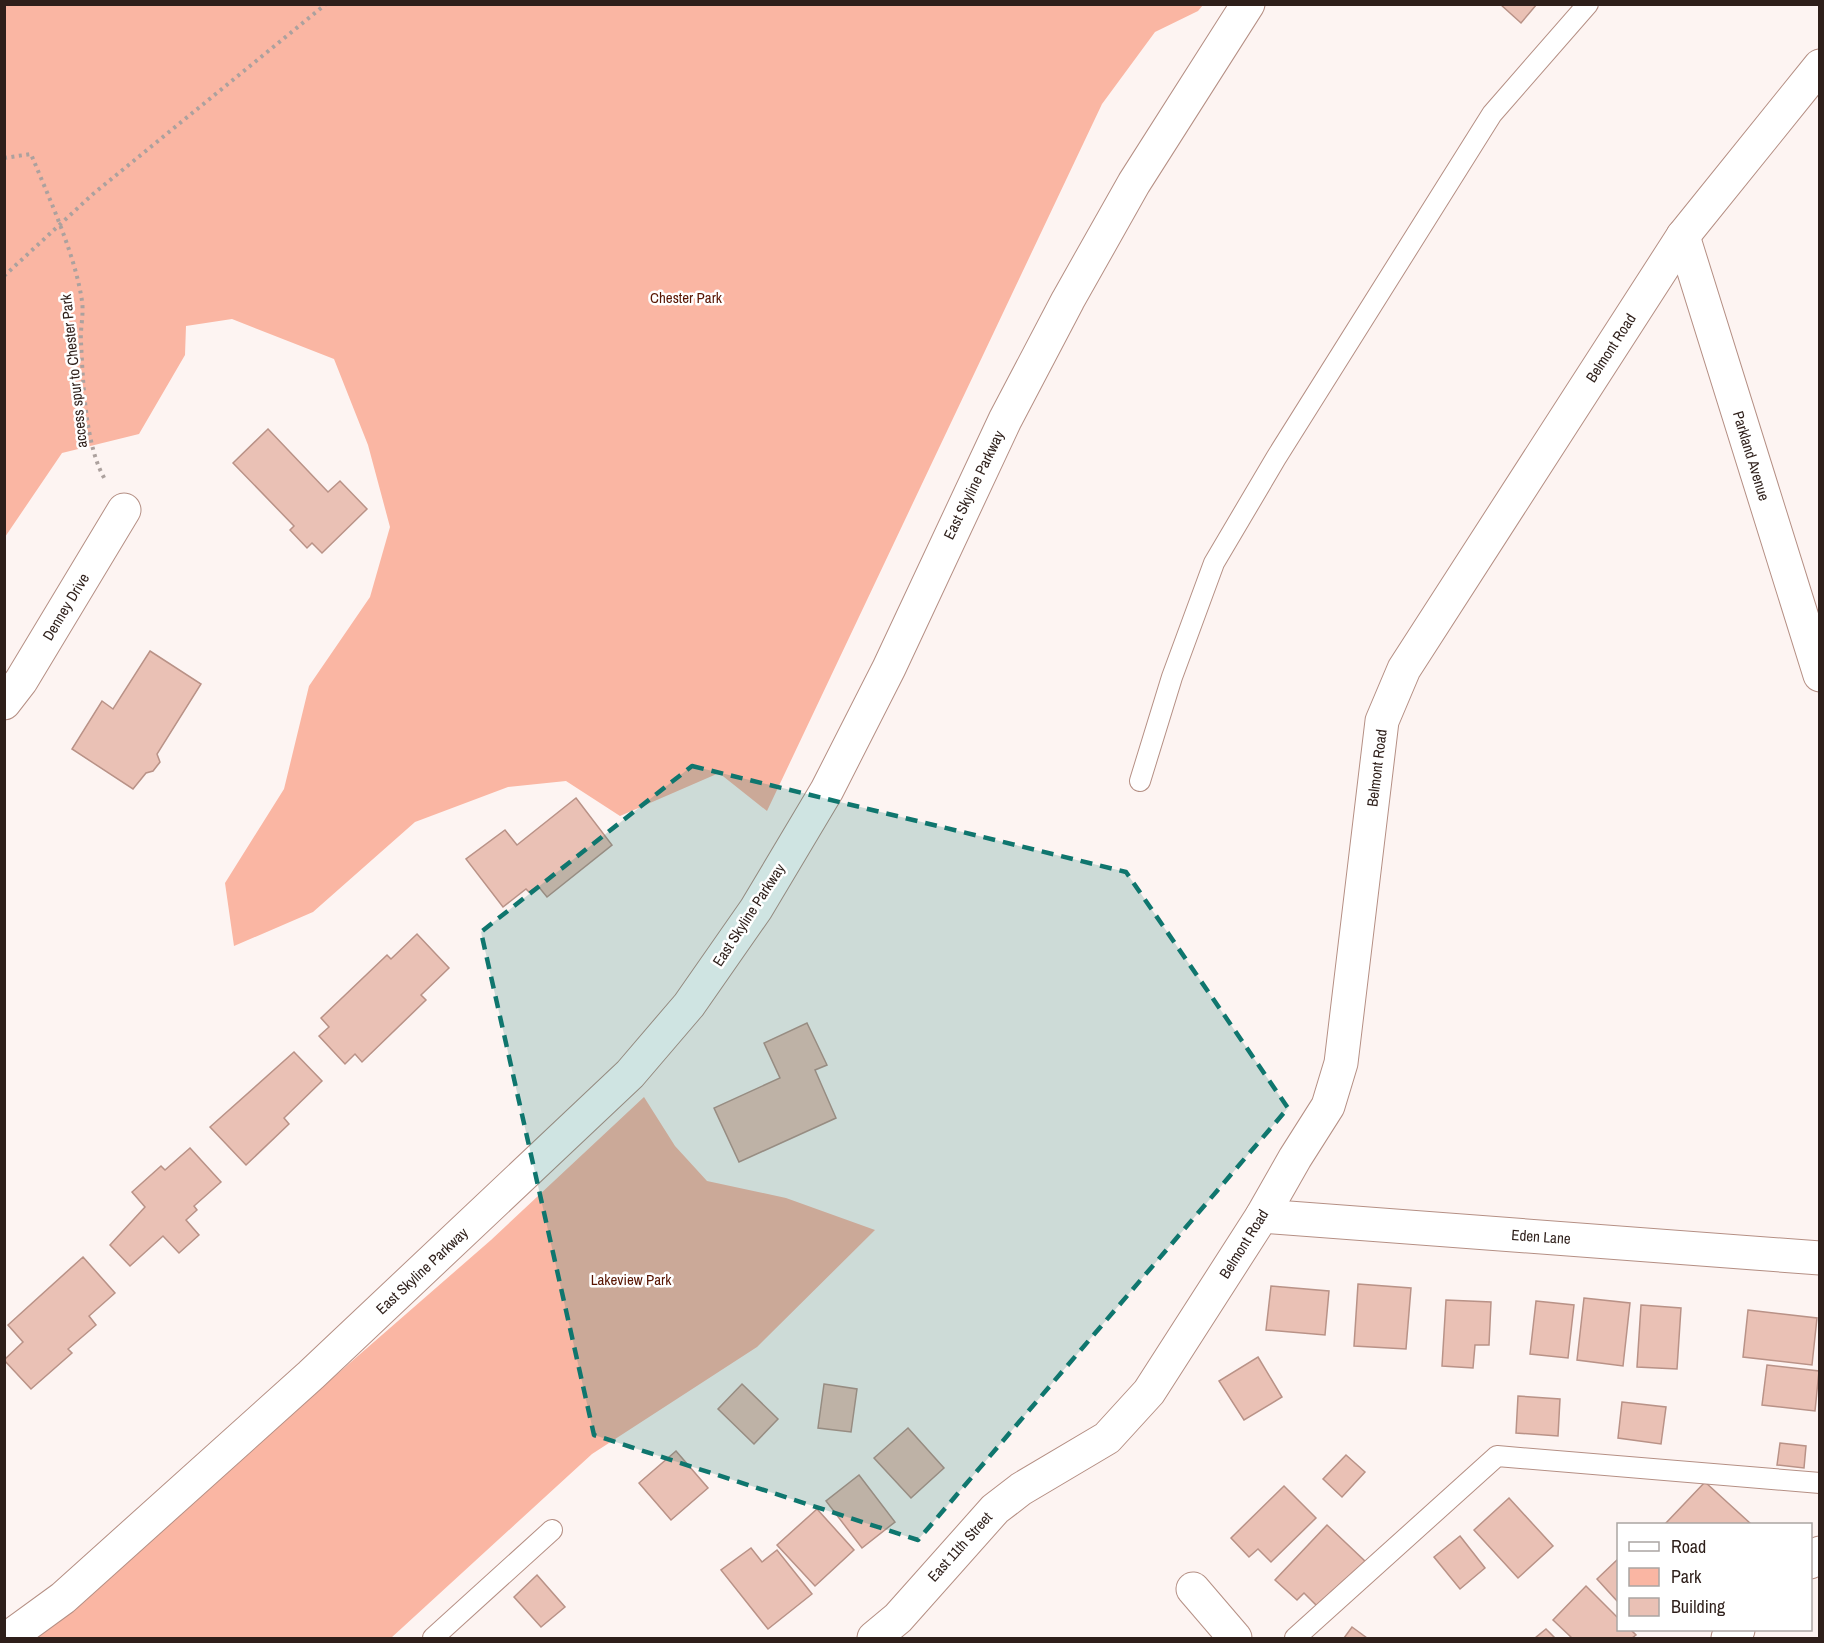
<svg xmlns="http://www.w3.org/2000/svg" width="1824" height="1643" viewBox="0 0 1824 1643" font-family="'Archivo Narrow',sans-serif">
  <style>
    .green { fill: #fab6a3 }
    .building { fill: #eac1b5; stroke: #b99287; stroke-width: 1.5 }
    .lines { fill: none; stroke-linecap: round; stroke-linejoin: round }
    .service-casing { stroke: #b58f84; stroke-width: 22 }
    .minor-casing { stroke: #b58f84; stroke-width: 35 }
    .tertiary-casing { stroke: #b58f84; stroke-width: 35 }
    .path { stroke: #aca19e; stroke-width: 4; stroke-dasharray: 3 4.5; stroke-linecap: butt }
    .service { stroke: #fff; stroke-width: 20 }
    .minor { stroke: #fff; stroke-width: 33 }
    .tertiary { stroke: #fff; stroke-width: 33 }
    .marked { fill: #0f766e; fill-opacity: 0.2; stroke: #0f766e; stroke-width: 4.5; stroke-dasharray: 12 8; stroke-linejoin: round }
    .labels { text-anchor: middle; stroke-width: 5; stroke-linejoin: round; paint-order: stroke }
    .park-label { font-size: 15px; fill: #581502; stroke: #fff }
    .street-label { font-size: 15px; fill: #2e1f1a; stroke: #fff }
  </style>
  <rect width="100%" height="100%" fill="#fdf4f2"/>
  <g class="green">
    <path d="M5,4h1198v1l-5,6 -43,21 -53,72 -335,707 -48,-38 -99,43 -54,-35 -58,6 -93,35 -102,90 -79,34 -9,-63 59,-94 25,-103 61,-89 20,-70 -22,-82 -34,-86 -102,-40 -46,7 -1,29 -46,79 -77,19 -57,84z"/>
    <path d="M644,1097l31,49 32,35 79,17 89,32 -118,117 -165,107 -201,184h-357l457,-398z"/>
  </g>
  <g class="building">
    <path d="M1500,4h37l-16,19z"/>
    <path d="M268,429l60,63 12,-11 27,28 -45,44 -10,-10 -5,5 -17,-18 4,-4 -61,-63z"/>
    <path d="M150,651l51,33 -44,70 3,8 -7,9 -7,2 -13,16 -61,-40 30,-48 11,8z"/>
    <path d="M576,798l36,47 -65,52 -9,-11 -9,6 -3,-3 -23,18 -37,-48 39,-29 12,15z"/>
    <path d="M417,934l32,34 -28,27 5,5 -64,62 -7,-8 -10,10 -26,-28 10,-9 -8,-9 66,-63 4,4z"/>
    <path d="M807,1023l20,42 -12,5 21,48 -97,44 -25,-54 66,-30 -16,-35z"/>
    <path d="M294,1052l28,29 -38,37 5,6 -43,41 -36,-38z"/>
    <path d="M190,1148l31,34 -27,24 3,4 -11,10 13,15 -20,18 -16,-17 -33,30 -20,-21 35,-38 -13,-15 29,-26 4,4z"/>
    <path d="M83,1257l32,36 -26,23 7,9 -28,24 4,4 -41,36 -27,-29 19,-18 -15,-17z"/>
    <path d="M1358,1284l53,4 -5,61 -52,-3z"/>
    <path d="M1271,1286l58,5 -4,44 -59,-5z"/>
    <path d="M1584,1298l46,5 -7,63 -46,-6z"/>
    <path d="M1446,1300l45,2 -2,43h-14l-2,23 -31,-2z"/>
    <path d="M1536,1301l38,4 -6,53 -38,-4z"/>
    <path d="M1641,1305l40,3 -4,61 -40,-2z"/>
    <path d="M1748,1310l69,8 -5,47 -69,-8z"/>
    <path d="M1258,1357l24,40 -38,23 -25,-39z"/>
    <path d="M1767,1365l52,6 -4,40 -53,-6z"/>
    <path d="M742,1384l36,35 -24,25 -36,-35z"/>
    <path d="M824,1384l33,5 -6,43 -33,-4z"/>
    <path d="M1518,1396l42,3 -2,37 -42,-3z"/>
    <path d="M1622,1402l44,5 -5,37 -43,-6z"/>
    <path d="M908,1428l36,40 -33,30 -37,-40z"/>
    <path d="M1780,1443l26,3 -2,22 -27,-3z"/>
    <path d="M676,1451l32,37 -37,32 -32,-37z"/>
    <path d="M1346,1455l19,17 -23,25 -19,-18z"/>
    <path d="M859,1475l36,47 -33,26 -36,-47z"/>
    <path d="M1705,1482l46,42h-86z"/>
    <path d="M1284,1486l32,32 -45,44 -13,-13 -9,8 -18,-19z"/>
    <path d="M1509,1498l44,48 -35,32 -44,-48z"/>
    <path d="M817,1509l37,41 -39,36 -38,-41z"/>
    <path d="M1327,1525l39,37 -45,48 -17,-17 -7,7 -22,-20z"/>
    <path d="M1460,1536l25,32 -25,21 -26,-32z"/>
    <path d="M751,1548l11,14 15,-12 35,44 -44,35 -47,-59z"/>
    <path d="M1618,1559v43l-21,-23z"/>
    <path d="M537,1575l28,32 -24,20 -27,-30z"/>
    <path d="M1586,1586l32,32v12h13l5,5 -4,3h-60l-19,-18z"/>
    <path d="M1352,1627l15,11h-23z"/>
    <path d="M1546,1629l9,9h-20z"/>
  </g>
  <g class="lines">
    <g class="service-casing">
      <g id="service">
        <path d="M1140,781l32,-104 42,-114 62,-105 216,-344 96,-110"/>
        <path d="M433,1638l119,-108"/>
        <path d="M1295,1638l202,-182 323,27"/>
      </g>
    </g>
    <g class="minor-casing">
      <g id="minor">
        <path d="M1683,236l137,439"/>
        <path d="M4,703l17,-22 103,-171"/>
        <path d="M1262,1216l558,42"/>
        <path d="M1810,1562l10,-9"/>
        <path d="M1193,1589l42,49"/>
        <path d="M874,1638l24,-20 97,-109 26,-20 86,-51 42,-46 113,-176 33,-58 33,-52 13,-43 41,-342 22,-52 279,-433 137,-170"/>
        <path d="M1728,1638l10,-8"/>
      </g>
    </g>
    <g class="tertiary-casing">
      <path id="tertiary" d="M8,1638l55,-40 248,-223 319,-301 59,-69 67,-96 71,-119 62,-122 116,-248 63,-120 66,-117 114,-179"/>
    </g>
    <g class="path">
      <path d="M4,158l27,-4c18,44 44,100 51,147 2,13 -2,28 -1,41 2,39 4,106 25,139"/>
      <path d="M4,276l89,-82 233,-190"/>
    </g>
    <use href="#service" class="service"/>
    <use href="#minor" class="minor"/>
    <use href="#tertiary" class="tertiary"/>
  </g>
  <path class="marked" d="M692,766l434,106 162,236 -370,432 -324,-105 -113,-503z"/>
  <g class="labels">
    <g class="park-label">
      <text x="686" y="303">Chester Park</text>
      <text x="631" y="1285">Lakeview Park</text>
    </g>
    <g class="street-label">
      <text transform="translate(1611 348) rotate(-57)" y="5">Belmont Road</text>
      <text transform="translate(74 371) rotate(-96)" y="5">access spur to Chester Park</text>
      <text transform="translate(1751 456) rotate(73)" y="5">Parkland Avenue</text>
      <text transform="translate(974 485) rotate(-64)" y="5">East Skyline Parkway</text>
      <text transform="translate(66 607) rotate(-59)" y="5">Denney Drive</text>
      <text transform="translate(1377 768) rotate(-83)" y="5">Belmont Road</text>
      <text transform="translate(749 915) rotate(-57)" y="5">East Skyline Parkway</text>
      <text transform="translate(1541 1237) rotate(4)" y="5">Eden Lane</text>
      <text transform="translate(1244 1244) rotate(-58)" y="5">Belmont Road</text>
      <text transform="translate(422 1271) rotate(-43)" y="5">East Skyline Parkway</text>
      <text transform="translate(960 1547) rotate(-48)" y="5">East 11th Street</text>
    </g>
  </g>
  <rect width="1824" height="1643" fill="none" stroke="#2e1f1a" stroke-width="12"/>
  <rect x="1617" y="1523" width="195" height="108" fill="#ffffff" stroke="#aba5a3" stroke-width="1.5"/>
  <rect x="1629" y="1542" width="30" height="9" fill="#ffffff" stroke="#aba5a3" stroke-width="1.5"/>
  <text x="1671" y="1553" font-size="18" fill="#2e1f1a">Road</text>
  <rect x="1629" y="1568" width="30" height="18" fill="#fab6a3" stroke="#aba5a3" stroke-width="1.5"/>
  <text x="1671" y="1583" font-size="18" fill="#2e1f1a">Park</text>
  <rect x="1629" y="1598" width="30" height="18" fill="#eac1b5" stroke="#aba5a3" stroke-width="1.5"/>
  <text x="1671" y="1613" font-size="18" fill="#2e1f1a">Building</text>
</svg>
